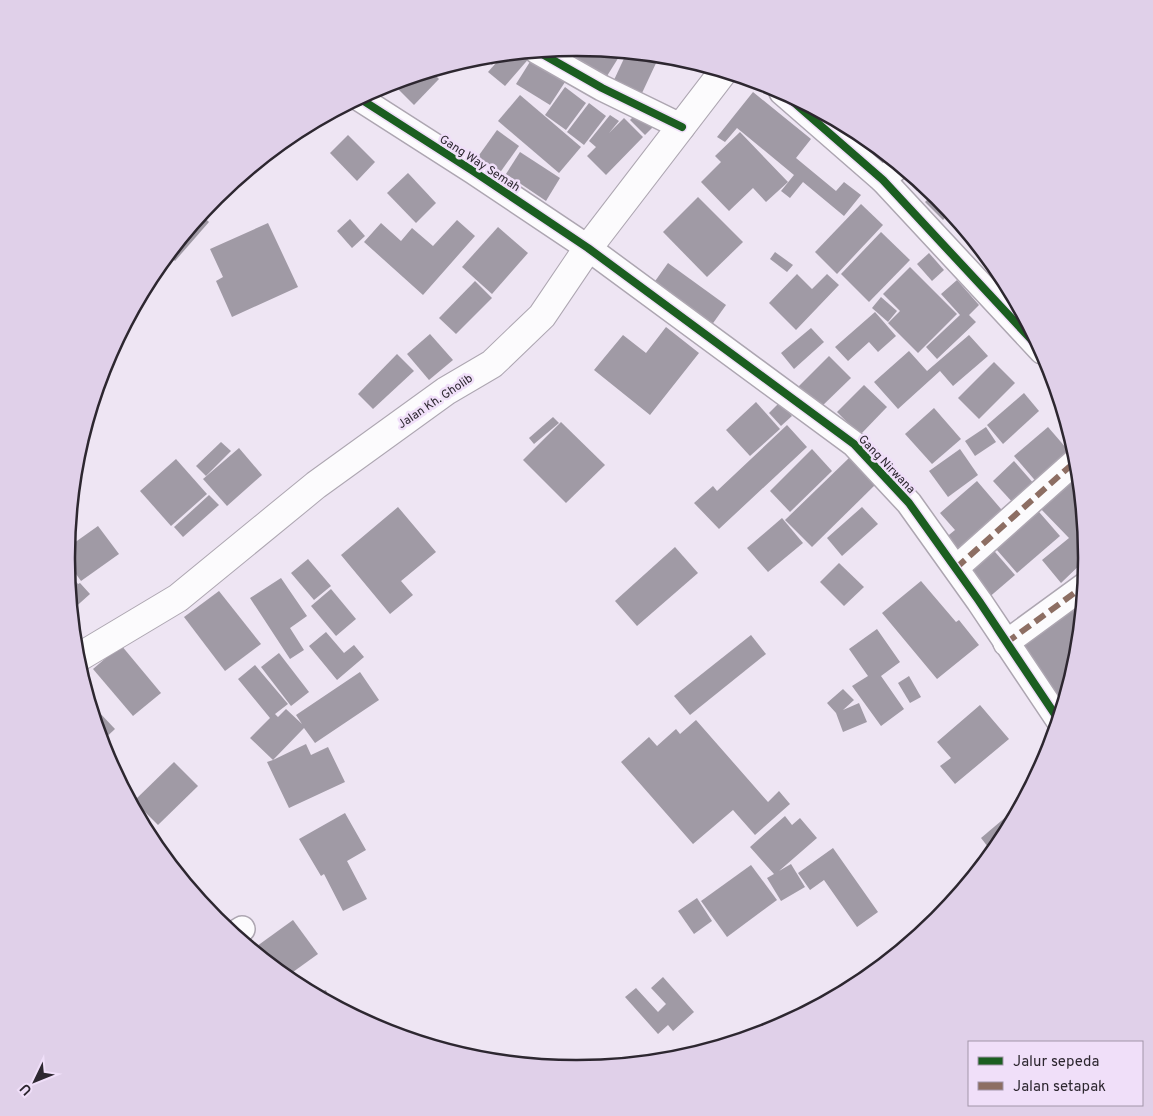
<svg xmlns="http://www.w3.org/2000/svg" width="1153" height="1116" viewBox="0 0 1153 1116" font-family="Overpass,sans-serif">
  <style>
    .building { fill: #a09aa5 }
    .lines { fill: none; stroke-linecap: round; stroke-linejoin: round }
    .minor-casing { stroke: #ada6b1; stroke-width: 28 }
    .primary-casing { stroke: #ada6b1; stroke-width: 30 }
    .minor { stroke: #fcfbfd; stroke-width: 25 }
    .primary { stroke: #fcfbfd; stroke-width: 28 }
    .quiet { stroke: #8d6e63; stroke-width: 6; stroke-dasharray: 12 6; stroke-linecap: butt }
    .cycleway-casing { stroke: #f0dff9; stroke-width: 11 }
    .cycleway { stroke: #1b5e20; stroke-width: 8 }
    .labels { text-anchor: middle; stroke-width: 5; stroke-linejoin: round; paint-order: stroke }
    .street-label { font-size: 12px; fill: #2d2730; stroke: #f0dff9 }
    .rim { fill: none; stroke: #2d2730; stroke-width: 2.5 }
  </style>
  <rect width="100%" height="100%" fill="#eee5f3"/>
  <g class="building">
    <path d="M577,48l45,4 -15,24 -25,-15 -6,11 -35,-21z"/>
    <path d="M529,52l3,3 -27,31 -17,-14 15,-17z"/>
    <path d="M627,52l15,2 15,7 -15,32 -28,-13z"/>
    <path d="M501,55l-9,10 -9,-8z"/>
    <path d="M533,57l34,22 -17,26 -34,-21z"/>
    <path d="M431,71l8,8 -25,26 -22,-22z"/>
    <path d="M565,87l21,16 -20,27 -21,-15z"/>
    <path d="M753,92l58,47 -15,19 40,33 8,-9 17,13 -17,21 -41,-34 -13,16 -9,-7 13,-16 -57,-47 -12,14 -8,-5z"/>
    <path d="M520,95l61,52 -22,26 -61,-52z"/>
    <path d="M589,103l17,13 -22,29 -17,-13z"/>
    <path d="M641,109l15,15 -11,11 -15,-15z"/>
    <path d="M610,115l9,6 -10,12 15,-15 19,19 -37,38 -19,-19 9,-9 -7,-6z"/>
    <path d="M497,130l22,16 -25,35 -22,-16z"/>
    <path d="M740,132l48,50 -22,20 -13,-14 -24,23 -28,-29 20,-20 -6,-6z"/>
    <path d="M348,135l27,27 -18,19 -27,-28z"/>
    <path d="M520,152l40,26 -14,23 -40,-27z"/>
    <path d="M903,169l20,16 -6,6 -17,-18z"/>
    <path d="M408,173l28,30 -20,20 -29,-30z"/>
    <path d="M229,186l-14,15 -1,-1 2,-3z"/>
    <path d="M933,194l17,18 -7,8 -18,-18z"/>
    <path d="M698,197l45,45 -36,35 -44,-45z"/>
    <path d="M861,204l22,21 -46,49 -22,-22z"/>
    <path d="M201,215l8,7 -34,39 -7,-6z"/>
    <path d="M350,219l15,17 -13,12 -15,-17z"/>
    <path d="M457,220l18,16 -52,59 -59,-53 17,-19 20,18 11,-13 21,18z"/>
    <path d="M268,223l30,64 -66,30 -16,-36 7,-4 -13,-28z"/>
    <path d="M498,227l30,26 -36,41 -30,-27z"/>
    <path d="M881,232l29,28 -41,42 -28,-28z"/>
    <path d="M775,252l18,13 -6,7 -17,-13z"/>
    <path d="M929,253l15,17 -12,11 -15,-17z"/>
    <path d="M668,263l58,42 -15,21 -58,-42z"/>
    <path d="M910,267l47,47 -39,39 -30,-30 12,-12 -17,-17z"/>
    <path d="M797,274l15,15 15,-15 12,11 -43,45 -27,-27z"/>
    <path d="M957,280l22,25 -10,10 7,7 -39,37 -11,-12 34,-32 -19,-21z"/>
    <path d="M475,281l17,17 -36,36 -17,-16z"/>
    <path d="M881,297l16,14 -9,11 -16,-14z"/>
    <path d="M875,312l21,24 -18,16 -9,-10 -21,19 -13,-14z"/>
    <path d="M666,327l33,26 -49,62 -56,-45 29,-35 23,18z"/>
    <path d="M811,328l13,14 -30,27 -13,-16z"/>
    <path d="M430,334l23,26 -24,20 -22,-26z"/>
    <path d="M969,335l19,21 -35,30 -13,-15 -42,38 -24,-27 35,-31 18,20z"/>
    <path d="M397,354l17,17 -41,38 -15,-15z"/>
    <path d="M829,356l22,22 -32,31 -21,-22z"/>
    <path d="M994,362l21,21 -36,36 -21,-21z"/>
    <path d="M864,385l23,22 -27,28 -23,-23z"/>
    <path d="M1024,393l15,18 -36,33 -16,-19z"/>
    <path d="M756,402l24,27 -30,27 -24,-26z"/>
    <path d="M780,402l12,14 -11,10 -12,-13z"/>
    <path d="M934,408l27,31 -29,25 -27,-30z"/>
    <path d="M553,417l6,6 -25,21 -5,-6z"/>
    <path d="M561,422l44,43 -39,38 -43,-43z"/>
    <path d="M787,425l20,22 -88,82 -25,-26 19,-17 4,5z"/>
    <path d="M986,427l10,15 -21,14 -10,-15z"/>
    <path d="M1048,427l25,29 -34,29 -25,-29z"/>
    <path d="M221,442l10,9 -25,25 -10,-10z"/>
    <path d="M239,448l23,27 -35,31 -24,-27z"/>
    <path d="M812,449l20,22 -42,41 -20,-21z"/>
    <path d="M960,449l18,26 -30,22 -19,-26z"/>
    <path d="M849,458l26,27 -63,62 -27,-27z"/>
    <path d="M176,459l31,35 -36,32 -31,-35z"/>
    <path d="M1014,461l21,24 -21,19 -21,-23z"/>
    <path d="M1070,478l10,11 4,35 -4,4 4,-3 3,33 -26,25 -19,-23 27,-22 -30,-31z"/>
    <path d="M977,481l30,35 -48,41 -15,-18 11,-9 -15,-17z"/>
    <path d="M209,495l10,10 -36,32 -9,-10z"/>
    <path d="M1033,505l27,31 -43,37 -27,-31z"/>
    <path d="M398,507l38,45 -35,29 12,14 -23,19 -49,-59z"/>
    <path d="M862,507l16,17 -36,32 -15,-18z"/>
    <path d="M782,518l21,25 -35,29 -21,-24z"/>
    <path d="M98,526l21,28 -38,27 -15,-21 1,-12z"/>
    <path d="M989,545l26,30 -28,24 -26,-30z"/>
    <path d="M675,547l23,26 -61,53 -22,-25z"/>
    <path d="M308,559l23,27 -17,14 -23,-27z"/>
    <path d="M839,563l25,24 -20,19 -24,-24z"/>
    <path d="M67,570l11,14 2,-1 10,11 -19,17 -2,-19 6,-5 -6,4z"/>
    <path d="M281,578l26,38 -17,12 14,22 -14,9 -40,-61z"/>
    <path d="M921,581l35,41 3,-2 20,25 -42,34 -55,-66z"/>
    <path d="M331,589l25,30 -20,17 -25,-30z"/>
    <path d="M219,591l42,53 -36,27 -41,-54z"/>
    <path d="M1084,593l-7,65 -9,30 -12,8 -39,-55z"/>
    <path d="M877,629l23,33 -19,14 23,33 -23,17 -29,-40 16,-10 -19,-27z"/>
    <path d="M326,632l18,21 10,-8 10,12 -27,23 -28,-34z"/>
    <path d="M751,635l15,19 -76,61 -16,-19z"/>
    <path d="M121,645l40,48 -28,23 -40,-47z"/>
    <path d="M279,653l30,39 -18,14 -30,-39z"/>
    <path d="M255,665l33,39 -13,10 3,3 8,-8 16,15 -6,-9 64,-43 19,28 -64,43 -11,-15 -31,32 33,-16 5,11 17,-8 17,35 -56,26 -22,-46 6,-2 -23,-22 20,-20 -32,-39z"/>
    <path d="M909,676l12,21 -11,6 -12,-20z"/>
    <path d="M843,689l11,11 -11,10 16,-7 8,19 -24,10 -7,-19 -9,-10z"/>
    <path d="M980,705l29,34 -54,45 -15,-18 11,-8 -14,-16z"/>
    <path d="M96,709l19,20 -14,13 -9,-30z"/>
    <path d="M696,720l72,82 11,-11 11,13 -35,31 -22,-25 -40,34 -72,-82 28,-25 8,9 19,-17 4,5z"/>
    <path d="M174,762l24,24 -40,39 -24,-24z"/>
    <path d="M345,813l21,37 -19,11 20,38 -24,12 -19,-37 -3,2 -22,-37z"/>
    <path d="M785,816l7,9 8,-7 17,20 -38,33 12,-7 14,23 -24,14 -14,-23 7,-4 -24,-27z"/>
    <path d="M1007,816l5,5 -20,31 -11,-14z"/>
    <path d="M833,848l45,64 -21,15 -33,-47 -14,10 -12,-17z"/>
    <path d="M751,865l26,35 -50,37 -26,-36z"/>
    <path d="M697,898l15,23 -18,13 -16,-23z"/>
    <path d="M293,920l25,34 -32,23 -33,-28z"/>
    <path d="M663,977l31,35 -21,19 -5,-6 -10,9 -33,-37 11,-9 22,24 8,-8 -15,-16z"/>
    <path d="M326,990l5,13 -16,-9z"/>
  </g>
  <g class="lines">
    <g class="minor-casing">
      <g id="minor">
        <path d="M537,51l65,37 80,39"/>
        <path d="M782,92l101,88 159,171"/>
        <path d="M359,98l114,73 115,77 266,196 55,59 70,98 79,118"/>
        <path d="M883,180l16,-15"/>
        <path d="M956,568l121,-108"/>
        <path d="M1006,643l78,-57"/>
        <path d="M234,934l8,-5"/>
      </g>
    </g>
    <g class="primary-casing">
      <path id="primary" d="M76,659l102,-61 138,-113 130,-94 46,-27 50,-48 46,-68 135,-176"/>
    </g>
    <use href="#minor" class="minor"/>
    <use href="#primary" class="primary"/>
    <g class="quiet">
      <path d="M956,568l121,-108"/>
      <path d="M1006,643l78,-57"/>
    </g>
    <g class="cycleway-casing">
      <g id="cycleway">
        <path d="M537,51l65,37 80,39"/>
        <path d="M782,92l101,88 159,171"/>
        <path d="M359,98l114,73 115,77 266,196 55,59 70,98 79,118"/>
      </g>
    </g>
    <use href="#cycleway" class="cycleway"/>
  </g>
  <g class="labels">
    <g class="street-label">
      <text transform="translate(480 163) rotate(33)" y="4">Gang Way Semah</text>
      <text transform="translate(435 401) rotate(-34)" y="4">Jalan Kh. Gholib</text>
      <text transform="translate(887 464) rotate(46)" y="4">Gang Nirwana</text>
    </g>
  </g>
  <path d="M0 0H1153V1116H0ZM576 56H577A501 501 0 0 1 1078 557V559A501 501 0 0 1 577 1060H576A501 501 0 0 1 75 559V557A501 501 0 0 1 576 56Z" fill="#e0d0e9" fill-rule="evenodd"/>
  <path class="rim" d="M576 56H577A501 501 0 0 1 1078 557V559A501 501 0 0 1 577 1060H576A501 501 0 0 1 75 559V557A501 501 0 0 1 576 56Z"/>
  <rect x="968" y="1041" width="175" height="65" fill="#f0dff9" stroke="#a295a9"/>
  <rect x="978" y="1057" width="25" height="8" fill="#1b5e20" stroke="#a295a9"/>
  <text x="1013" y="1066" font-size="15" fill="#2d2730">Jalur sepeda</text>
  <rect x="978" y="1082" width="25" height="8" fill="#8d6e63" stroke="#a295a9"/>
  <text x="1013" y="1091" font-size="15" fill="#2d2730">Jalan setapak</text>
  <g transform="translate(35 1081) rotate(227)" stroke="#f0dff9" stroke-width="4" paint-order="stroke">
  <path d="M0-4L9 19L0 12L-9 19Z" fill="#2d2730"/>
  <text y="-8" font-size="14" font-weight="bold" text-anchor="middle" fill="#2d2730">U</text>
  </g>
</svg>
